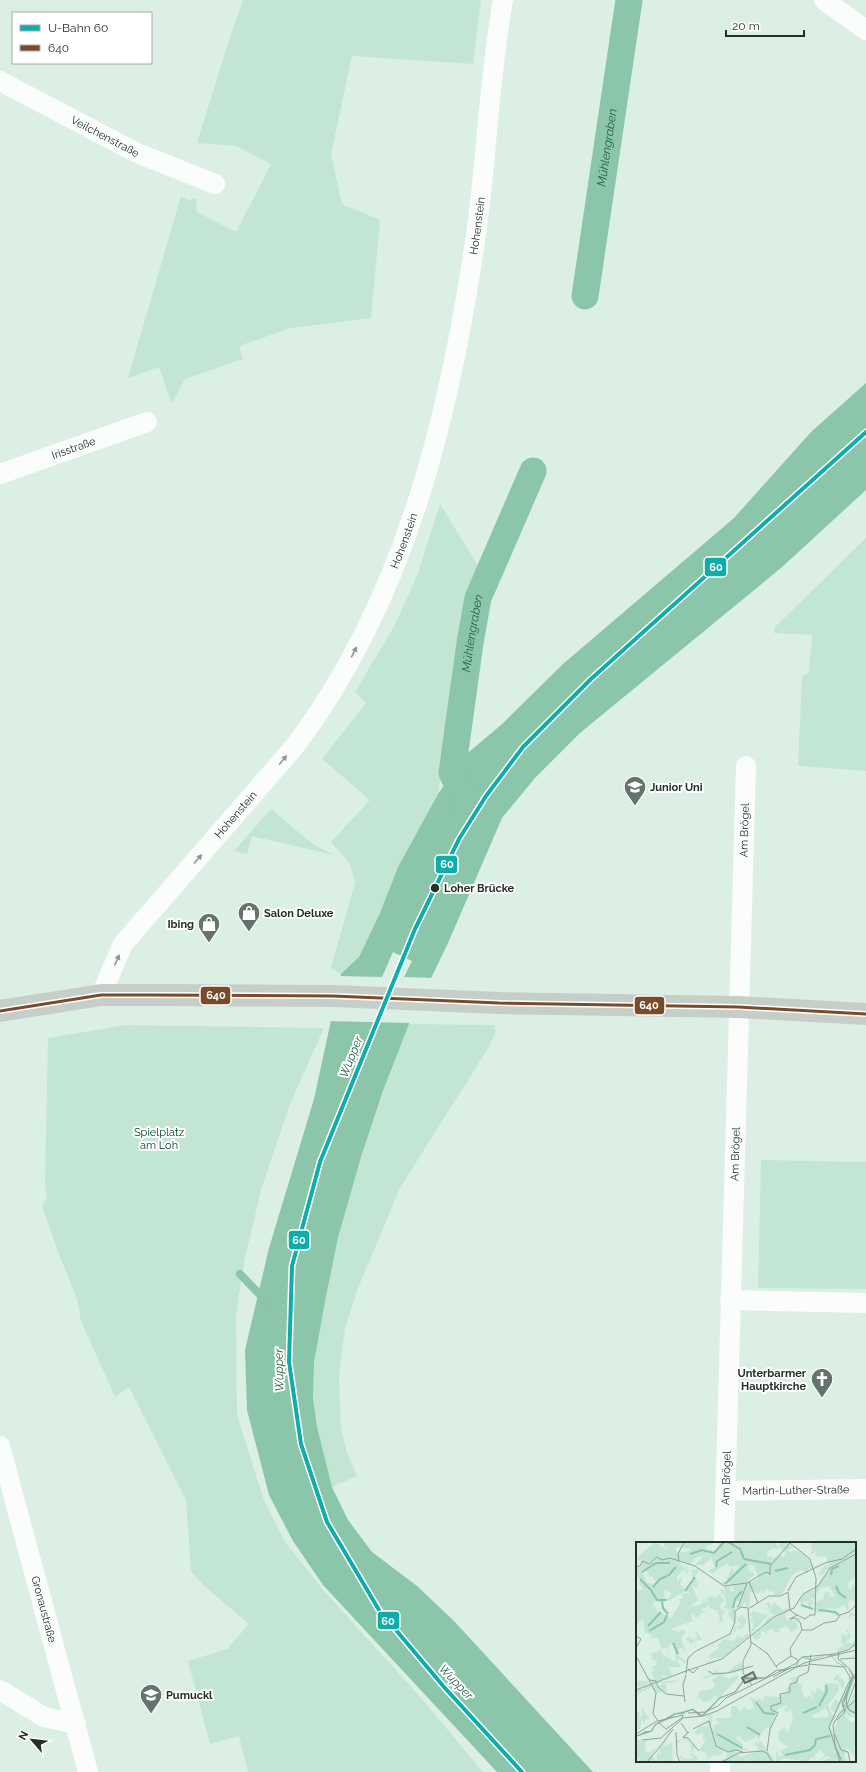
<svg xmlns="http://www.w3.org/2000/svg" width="866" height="1772" viewBox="0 0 866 1772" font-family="Raleway,sans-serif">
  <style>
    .green { fill: #c3e6d4 }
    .water { fill: #8bc6ab }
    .pier { fill: #dcefe5 }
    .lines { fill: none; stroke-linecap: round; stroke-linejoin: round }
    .stream { stroke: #8bc6ab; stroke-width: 8 }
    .canal { stroke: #8bc6ab; stroke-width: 27 }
    .street { stroke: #fafdfb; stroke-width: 20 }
    .secondary { stroke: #c6ceca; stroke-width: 22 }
    .bus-1-casing { stroke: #fff; stroke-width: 6 }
    .bus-1 { stroke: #7a4b2a; stroke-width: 3 }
    .metro-1-casing { stroke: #fff; stroke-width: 7 }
    .metro-1 { stroke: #0eacaa; stroke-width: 4 }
    .oneway { fill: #8e9692 }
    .stop-dot { fill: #23302a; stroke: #fff; stroke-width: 1.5 }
    .labels { text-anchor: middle; stroke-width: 4; stroke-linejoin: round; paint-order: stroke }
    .street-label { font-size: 11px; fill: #23302a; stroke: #fff }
    .poi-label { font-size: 11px; font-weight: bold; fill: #23302a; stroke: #fff; text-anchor: start }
    .stop-label { font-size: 11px; font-weight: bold; fill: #23302a; stroke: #fff; text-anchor: start }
    .park-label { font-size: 11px; fill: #00412b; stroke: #fff }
    .water-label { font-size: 12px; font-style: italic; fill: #266048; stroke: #fff }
    .inset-river { fill: none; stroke: #8bc6ab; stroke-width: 2 }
    .inset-road { fill: none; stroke: #92a39a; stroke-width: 1 }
    .view { fill: #64736b; fill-opacity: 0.15; stroke: #64736b; stroke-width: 2 }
    .inset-edge { fill: none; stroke: #23302a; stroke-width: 2 }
    .line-badge { stroke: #fff; stroke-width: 1.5 }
    .badge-label { font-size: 11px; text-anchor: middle; font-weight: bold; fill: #fff }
  </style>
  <rect width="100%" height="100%" fill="#dcefe5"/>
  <g class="green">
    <path d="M243,0h238l-8,64 -121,-8 -21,98 11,50 38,16 -9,98 -80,10 -52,18 4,13 -58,20 -13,25 -13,-37 -31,11 53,-182 8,4 7,-2 1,14 39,20 35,-68 -35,-18 -39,-3 31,-100z"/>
    <path d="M440,504l41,66 -11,26 -32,198 -40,73 -18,46 -21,44 -18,17 -10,-6 24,-86 -5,-18 -19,-22 39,-42 -48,-41 44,-56 -11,-11 40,-67 23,-52z"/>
    <path d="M866,538v233l-68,-5 4,-89 7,-5 3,-37 -38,-2 1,-6z"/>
    <path d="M271,809l43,36 20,10 -82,-19 -5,18 -13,-3z"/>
    <path d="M409,1024l85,1 2,7 -9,18 -87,138 -42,100 -13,40 -6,50 2,50 6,25 10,23 -25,11c-7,-29 -18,-59 -19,-89 -1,-40 8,-81 16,-120 19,-88 47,-171 80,-254z"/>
    <path d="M126,1025l198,3 -34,76 -29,86 -16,68 -9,56 1,101 27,85 21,42 40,50 97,107 61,73h-235l-9,-36 -29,8 -22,-83 39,-12 22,-25 -46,-39 -12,-14 -5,-71 -57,-113 -14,10 -34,-76 -4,-22 -19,-47 -16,-46 5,-9 -2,-14 3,-145z"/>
    <path d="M761,1160l105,2v127l-108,-1z"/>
  </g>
  <path class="water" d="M866,383v107l-85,78 -201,165 -45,45 -33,40 -54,125 -39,81 -26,67 -22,66 -23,81 -13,63 -11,62 -1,36 4,28 15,60 16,33 24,32 45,34 37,35 139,151h-96l-174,-187 -30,-44 -24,-46 -22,-85 -2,-60 24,-102 45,-149 27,-125 18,-17 21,-44 18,-46 40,-73 25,-37 38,-32 62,-61 171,-146 77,-86z"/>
  <path class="pier" d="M393,952l19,9 -8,16 30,1 -22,45 -84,-2 11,-45 43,1z"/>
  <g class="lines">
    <path class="stream" d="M240,1274l26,27"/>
    <g class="canal">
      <path id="s1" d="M585,296l44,-296"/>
      <path id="s2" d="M467,802l-15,-29 18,-130 8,-45 55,-127"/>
    </g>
    <g class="street">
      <path d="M824,0l42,30"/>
      <path id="s3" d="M0,81l137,72 78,31"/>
      <path id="s4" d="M0,474l147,-52"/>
      <path id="s5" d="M101,995l22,-51 172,-198c111,-147 155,-332 181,-511 11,-78 13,-157 27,-235"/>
      <path d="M730,1300l136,3"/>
      <path id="s6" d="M0,1446l88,326"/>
      <path id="s7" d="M725,1491l141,-2"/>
      <path id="s8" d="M724,1543l22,-777"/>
      <path d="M0,1690l44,27 32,7"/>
      <path d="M720,1772v-11"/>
    </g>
    <path class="secondary" d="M0,1011l101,-16h48l184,1 166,7 239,4 128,7"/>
    <g class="bus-1-casing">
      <path id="bus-1" d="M0,1011l101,-16h48l184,1 166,7 239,4 128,7"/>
    </g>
    <use href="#bus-1" class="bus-1"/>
    <g class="metro-1-casing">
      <path id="metro-1" d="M522,1772l-78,-85 -65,-77 -52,-88 -26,-78 -12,-82 3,-96 28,-104 95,-233 44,-90 27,-43 37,-49 68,-68 275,-247"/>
    </g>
    <use href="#metro-1" class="metro-1"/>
  </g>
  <defs><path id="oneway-solid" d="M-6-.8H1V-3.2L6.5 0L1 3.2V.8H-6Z"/></defs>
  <g class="oneway">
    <use href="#oneway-solid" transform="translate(354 652) rotate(-63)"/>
    <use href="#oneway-solid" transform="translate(283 760) rotate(-50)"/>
    <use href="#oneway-solid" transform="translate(198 859) rotate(-49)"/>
    <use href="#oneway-solid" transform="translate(117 960) rotate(-66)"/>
  </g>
  <defs>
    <g id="school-pin" transform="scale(1.15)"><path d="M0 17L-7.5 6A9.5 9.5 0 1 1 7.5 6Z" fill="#64736b" stroke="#fff"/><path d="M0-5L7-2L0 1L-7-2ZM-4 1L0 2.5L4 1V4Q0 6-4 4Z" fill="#fff"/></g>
    <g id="shop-pin" transform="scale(1.15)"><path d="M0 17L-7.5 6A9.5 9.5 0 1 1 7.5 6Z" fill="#64736b" stroke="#fff"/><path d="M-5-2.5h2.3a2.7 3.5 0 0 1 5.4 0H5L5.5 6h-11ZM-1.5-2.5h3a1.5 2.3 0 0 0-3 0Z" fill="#fff"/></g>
    <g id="church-pin" transform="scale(1.15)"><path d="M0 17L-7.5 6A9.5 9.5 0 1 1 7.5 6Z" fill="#64736b" stroke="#fff"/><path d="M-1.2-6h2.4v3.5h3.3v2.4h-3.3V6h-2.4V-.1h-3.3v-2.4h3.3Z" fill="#fff"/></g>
  </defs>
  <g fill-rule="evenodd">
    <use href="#school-pin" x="635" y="787"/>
    <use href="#shop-pin" x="249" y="913"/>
    <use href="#shop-pin" x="209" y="924"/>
    <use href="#church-pin" x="822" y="1379"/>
    <use href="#school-pin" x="151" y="1695"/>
  </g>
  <circle class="stop-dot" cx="435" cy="888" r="5"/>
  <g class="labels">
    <g class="street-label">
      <text dy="4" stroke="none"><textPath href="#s3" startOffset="119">Veilchenstraße</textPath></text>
      <text dy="4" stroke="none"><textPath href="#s5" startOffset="875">Hohenstein</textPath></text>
      <text dy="4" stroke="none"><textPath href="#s4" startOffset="78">Irisstraße</textPath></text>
      <text dy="4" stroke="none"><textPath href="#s5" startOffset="551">Hohenstein</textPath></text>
      <text dy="4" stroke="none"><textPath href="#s5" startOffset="227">Hohenstein</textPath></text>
      <text dy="4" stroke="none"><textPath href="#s8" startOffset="713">Am Brögel</textPath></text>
      <text dy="4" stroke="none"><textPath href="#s8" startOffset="389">Am Brögel</textPath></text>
      <text dy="4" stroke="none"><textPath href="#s8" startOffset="65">Am Brögel</textPath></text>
      <text dy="4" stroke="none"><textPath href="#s7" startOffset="71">Martin-Luther-Straße</textPath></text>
      <text dy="4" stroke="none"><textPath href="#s6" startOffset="169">Gronaustraße</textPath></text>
    </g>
    <g class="poi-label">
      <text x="650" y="791">Junior Uni</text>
      <text x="264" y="917">Salon Deluxe</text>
      <text x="194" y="928" text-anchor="end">Ibing</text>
      <text x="806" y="1377" text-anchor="end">Unterbarmer<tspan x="806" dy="13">Hauptkirche</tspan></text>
      <text x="166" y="1699">Pumuckl</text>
    </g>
    <g class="stop-label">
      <text x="444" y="892">Loher Brücke</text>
    </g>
    <g class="park-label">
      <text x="159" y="1136">Spielplatz<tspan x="159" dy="13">am Loh</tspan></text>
    </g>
    <g class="water-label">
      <text dy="4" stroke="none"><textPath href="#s1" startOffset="150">Mühlengraben</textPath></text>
      <text dy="4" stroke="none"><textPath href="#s2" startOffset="174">Mühlengraben</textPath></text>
      <text transform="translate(351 1057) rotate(-68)" y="4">Wupper</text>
      <text transform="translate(279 1370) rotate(-91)" y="4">Wupper</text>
      <text transform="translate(456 1682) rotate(46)" y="4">Wupper</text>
    </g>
  </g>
  <g transform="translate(636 1542)">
    <rect width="220" height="220" fill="#dcefe5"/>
    <path d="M19,0l13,8 -2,-4 -2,1v-5h17l1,2 -3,1 2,1 -5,2v4l3,1 13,-3 -11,-3 3,-5h32l-10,5 1,3 6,-1 -2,4 9,-7 -2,-4h27l-1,2 3,-2h29l1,5 5,-5h6l6,6 -6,1 3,4 2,-3 12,5 9,12 -6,1v5l-7,-3 -9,5 -10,20 -7,1 -2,-5 -3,1 -4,-4 -2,6 -3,-3 -4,3 -3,-3 -4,2 -1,15 -4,-2 2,-2 -2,-2 -2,4 -6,3 -1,-4h3v-4h-4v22l4,-1 -3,-6 3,2 3,-3 5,5 -3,6 -6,4 -1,-4 4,-1 -2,-3 -5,2 -6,-11 4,-2 -9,-4 3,-2 -1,-10 -5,-2 2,-2 -4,-1 5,-1 3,6 -2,-8 6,-1v5h4l-2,-8 -2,3 -1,-5 -5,4 -3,-2 7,-3 -3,-3h3l3,-9 4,4 4,-7 -9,2 -3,-4 -15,11 -4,-3 7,-4 -4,-9 -7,7h-9l10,-10 -10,3 -4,6 -12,-4 3,7 2,-3 -1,4 5,-1 -2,4 4,-1 -3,4 -3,-4 -7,6v6l6,-7 -3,10 5,4 7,-8v-11l7,-1 -4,8 3,4 -4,3 5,-1 -3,4 4,5 -8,-8 6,17 -6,3v3l9,-3 3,-6 1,4 2,-1 4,3 -5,-6 7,-2 2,3 4,-5 5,6 -4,6 2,5h6l-4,1v3l-2,-1 1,8 -6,1 3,-2 -2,-10 -9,-3 1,-3 -7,4 -1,-3v5h7l-8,2 -3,4 -4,1 1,-4 -4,1 2,6 -23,8 10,3 1,-3 5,3 -5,6 6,17 -3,-6 -4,-1 -2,5h4l-4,1 2,3 7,4 -2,3 -6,-5 -2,3 4,5h-13l5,8 -6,2 -4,-2 -1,2 5,1 9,-3 -10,4 -15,4 27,-3 -3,3h-18v4l7,-4 2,1 1,8 -11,1 -4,-6 -14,7 -2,-4 6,-1 9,-6 -2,-3v1l-2,2 2,1 -9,4 -4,1 3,-1 -3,-7h13l-4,-5 4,3v-5l2,6 4,-1 -4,-7 4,-2 -4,-3 5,-2 1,-4 -5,-1 -1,-7 7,-1 1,-3 4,6 7,4 -4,-11 -5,1 -3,-12 -5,2 -2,-4 -6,-3 -2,-13 -7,6v-33l7,-3 -4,-5 1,-6h-4v-12l4,3 1,-8 -5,-2 13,-12 -3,-3 3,3zM138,5l2,3 4,-3 6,7 -3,3 -3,-2 -7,3 -2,-2 -4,2v-6zM117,22l6,15 -15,5 10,-9 -2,-5 -1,3 -2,-2 -1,-5zM5,27l6,3 2,3 -2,1 6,1 4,7 -3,1 -7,-3zM28,48l7,3 -1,4h-3l2,4 16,-10 5,2 -8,1 1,5h-4l1,4 -9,15 -14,-7 -1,-5 -4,2 2,-6 5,-1 -1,3 3,-2 5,13 -5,-14 4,-1zM34,102l4,1 2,16 -5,-1 -4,-11zM172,0h48v12l-24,12 -10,9h-4l6,-9 10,-4 -7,1v-6l-12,-1 1,-5 -6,4 3,-7 -3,-1 2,-4zM220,13v22l-7,4 -1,7 4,2 -1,-4h5l-1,15 -6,-1 -1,9 1,2v1l6,2 1,2 -2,-1 -7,3 4,-5h-8l5,-1 -4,-7 -8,4 -9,-1 2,3 7,1 3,3 2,1 1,2 2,-2 -1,2 -18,-7 -9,1 1,-2 -6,-1 6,-2 -4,-4 -3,5 -3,-5 2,-3 -8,4 -1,-4 5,-8 11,13 1,-4 7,-2v-6l4,-1 3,5h4l-2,-6 -6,-4 3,2 1,-3 -11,2 -4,6 -2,-2 2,7 -5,-1 -5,-6 8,-2 16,-21zM151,59l4,6 -3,2h4l-19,8 -12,12 7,-11 8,-3 -8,-3 3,-4 -6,2 3,-3 -2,-3 4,-2 1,6 3,-6 9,8 6,-3zM117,69l15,4 -15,17 -2,-3 3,-2 -4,-1 4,-1 -2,-4 -2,2 2,-7 -3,-1zM153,69l-4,3 2,7 2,-2 9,3 -2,-5 5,2 -5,4 2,5 -7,4 -5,-7v2l-6,1 -1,5 -6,-2 2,-3 -9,3 3,5 -8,-6v7l-3,-2 3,3 -5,1 1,2 -5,-5 19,-16zM99,84l1,2v2l-3,4 -2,2 -3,2 2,3 7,-2 -1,-3 8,2 1,-4 5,1 -25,21 -19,8 -1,-2 13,-3 -1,-2 -6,2 -3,-3 11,-8 -3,-4 -11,6 9,-6 4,1 5,-6 3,1v-1l7,-6zM59,86l7,12 -8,1 2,4v2l-2,-5 -3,1 2,4 -7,-8 2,-3 6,4 3,-2zM214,86l-2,2 3,6 -8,11 5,-5 3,2 4,-4v6l-16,7 -4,1 -5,-1 7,-1 1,-3 -4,-1v-1l4,2 6,-4 -3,-3 1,-9 5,3 1,-4 -3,-1zM104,120l3,6 13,-3 -21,7 2,1h-18l-12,5 -8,-1 14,-2 -4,-1 -4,-5 -9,6 7,-5v-2l3,1 6,5 7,-7 -2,5h10zM85,132l7,5 10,-5v4l-23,25 3,-6 -3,-2 -5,6 -7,1 -4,-5 -3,5 4,-11 9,-1 6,-4 -3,-6zM201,132l8,8 -2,8 -6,-10h-4zM160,134l1,6 6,4 -2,3 4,10 5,-4 3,5 -2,-10 4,4 2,-7 7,5v-8l11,-1 4,3v5l-11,14 4,10h5l-7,11 3,8 7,-24 2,-1 1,-10 -6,14 -6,-3v-3l4,-8 4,3 10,-22 -2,24 -3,2 2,3 10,-19v23l-11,-2 11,6 -8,-1 -1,-3 -2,3 6,6h5l-2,34 -7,-8 -3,8 4,6h-28l10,-4 -2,-2 -10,5 7,-6 -4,-5 -7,6 2,4 -4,-3 -5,5 -22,-4 -9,4v-10l-5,2 6,-3 2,6 3,-2 -2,-5 8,-2 -10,-9v-6l6,-6 5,7v-7l4,-8 -2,-10 -5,3 -2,-2 4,-3 -2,-2 -8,4 -8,20 -2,-2 -7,6 -2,6 -4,-4v3l-10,4 -7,-6 -3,1 8,7v4l6,2 -15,1 7,6 18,-7 -3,-5 -4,2 4,-5 4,1 -1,-3h1l16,22h-28v-4l-3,1 1,3h-24l-2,-2 6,-1 1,-6 -7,-4 3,4 -5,3 -4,-1 -9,7 4,-6 -3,2 2,-2 -3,-3 -6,-3 7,-10 -3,-1v-7l-5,3 -4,-3 7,-6 7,1 -1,-4 -4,2 7,-7 -6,-1 9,-3 -2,13 3,3v-5l6,-2 -5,-3 3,-3 4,2 9,-2v-11h5l5,6 4,-7 2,5 7,-2 -4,-12 5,4 6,-2 -1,3 5,-2 -1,-3 15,1 8,-6 -2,-4 2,1 7,-6 -5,-3zM189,166l4,7 -2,2 -14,1 -1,-2zM5,165l9,12h-4l-2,4 -2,-5 -2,11 -4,1v-19h2l2,3 -2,10 3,-9 4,-1h-3zM46,192l14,14 -3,1 3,3 -2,-2 -2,2 6,6v4l-3,-3 1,3h-16l2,-2 -3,-5 6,4 9,-1 -5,-5 4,1 -3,-4 2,-2 -5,-8 -5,-1 -5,5v-3l6,-3zM0,198l12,1 -3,1 1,10 3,1 10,-8 -8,10 6,6v-8l4,1 -2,-4 6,-9 2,-1 -3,6 8,-3 1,19h-35l2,-3h-4z" fill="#c3e6d4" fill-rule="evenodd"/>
    <path d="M192,112l4,1 5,7 8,4 8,8 1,5 -7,19 -4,6 3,2 -2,2 3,4 9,5 -8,-4 -3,-3 -3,-5 10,-30 -5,-7 -10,-5 -5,-7 -6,-1 -14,5 -10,-2 -3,3 -2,5 -2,1 -11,4 -7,-1 -9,7 -12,3 -10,-1 -4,5 -6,8 -15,5 -6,7 -12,12h-4l-7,-6 -8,3h-7l-6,5 -16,7 -3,6 -16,6 9,-6h6l4,-7 22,-11 15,-4 10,6 18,-18 15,-5 10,-14 21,-1 11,-7 18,-3 3,-6 5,-4 9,2z" fill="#8bc6ab"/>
    <path class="inset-river" d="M92,0l12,7 4,10M54,12l12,-4 12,3 10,-11M108,17l27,5M80,25l1,-6 15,-9M139,29l13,-3M6,30l14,-9h14M195,33l1,-6 7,-3M32,34l8,-9M4,37l11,11M89,42l21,-20M200,44l3,7 7,5M17,45l7,-8 7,-3M15,48l6,10h10M49,49l10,-14M26,59l1,7 5,6M165,63l12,4M97,66l2,-9 7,-8M183,68l16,2 4,3M12,84l13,-14M13,89l15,-9 3,-7M37,101l5,11M120,160l8,11 11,1M183,164l8,-15 -1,-6M167,171l14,-6M111,185l13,8M81,192l25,14M149,213l25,-5 5,-5 1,-6 14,-3"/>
    <path class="inset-road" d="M154,1l20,16 6,19 -1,37h-5l-5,4 -10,-5M43,19l-1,-7 6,-12M0,24l3,1 4,-6 6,3 8,-7 5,3 8,-2 25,8 29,20 23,-3M113,40l9,21M152,49l8,-14 29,-14 17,-4 14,-10M152,50l2,18 5,4M102,65l9,-24 17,-10 4,-1 2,3v-9l20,-23M161,73l-7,4 5,-1 5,4 2,8 -12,19 1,7 7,4M166,88h10l12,-7 12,-2 4,-6 9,-3 7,-7M0,94l5,3 -5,9M115,100l17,12M203,110l-1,7 12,10 6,12 -9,24 2,5 7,3M131,111l10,15M0,114l20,37 -3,21 6,8M204,117l16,-1M172,122l36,3 6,10v8l-8,18 3,9 -8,8M140,124l15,-10M107,126v-7l8,-16 -3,-36 21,-13h12l7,-4M52,127l5,4 5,-5M107,127v4l9,12M73,129l4,3 15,-1 25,-7M47,130l39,-13 52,-42 20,-9 9,-14 15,-8 12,-18 26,-14M50,132l2,-16 8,-7 34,-17 5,-12v-11l6,-4 7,1M137,135l17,-9 18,-3M14,138l6,1 2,6 8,7 18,2M0,148l50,-19M211,150l-1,13 4,6 6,3M49,160l-2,-17 3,-10M50,170l7,-3 9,7 18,-18 15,-6 10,-14h20l12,-8 7,1 5,-3M69,170l13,-6 8,-8 69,-34 7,-7 33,-3 13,-4 8,-6M52,171l19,-1M22,179l25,-6M22,180l8,7 16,-11 1,-3M45,181l7,10M57,187l16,-8 7,25 12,6 8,-2 7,2M40,190l1,23 3,7M53,190l-6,5 5,1 11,13M0,192l21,-13M199,193l6,15 7,2 2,10M0,194l16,-5 3,-6 19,-11 11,-1M6,198l19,-2 22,-20 20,-2 14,-5 87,-48 52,-13M23,206l14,-19M131,209l3,-22 8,-16 -7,-3v-4l10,-3 -1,-9 10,-2v-8l7,-2 1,-5 10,-5 3,-17M11,220l12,-14M86,220l16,-9 24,-2 5,2 5,9M204,220l-11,-35 19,-43 8,-11M206,220l-7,-17 -2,-20 6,-11 17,-14"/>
    <path class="view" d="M117,130l3,6 -11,5 -3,-5z"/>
    <rect width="220" height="220" class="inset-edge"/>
  </g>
  <g class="line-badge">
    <rect x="704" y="557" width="23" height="20" rx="4" fill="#0eacaa"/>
    <rect x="435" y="855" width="23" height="19" rx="4" fill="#0eacaa"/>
    <rect x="200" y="986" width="31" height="19" rx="4" fill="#7a4b2a"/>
    <rect x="634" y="996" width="31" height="19" rx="4" fill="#7a4b2a"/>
    <rect x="288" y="1230" width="22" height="20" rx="4" fill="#0eacaa"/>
    <rect x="377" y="1611" width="23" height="19" rx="4" fill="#0eacaa"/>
  </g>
  <g class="badge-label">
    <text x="716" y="571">60</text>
    <text x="447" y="868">60</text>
    <text x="216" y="999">640</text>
    <text x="649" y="1009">640</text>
    <text x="299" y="1244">60</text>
    <text x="388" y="1625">60</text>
  </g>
  <rect x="12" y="12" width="140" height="52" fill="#ffffff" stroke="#a7acaa"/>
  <rect x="20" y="25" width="20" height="6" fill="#0eacaa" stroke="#a7acaa"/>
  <text x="48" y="32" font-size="12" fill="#23302a">U-Bahn 60</text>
  <rect x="20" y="45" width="20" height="6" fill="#7a4b2a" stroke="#a7acaa"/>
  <text x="48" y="52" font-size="12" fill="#23302a">640</text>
  <g transform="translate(32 1740) rotate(298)" stroke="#ffffff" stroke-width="3" paint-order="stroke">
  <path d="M0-3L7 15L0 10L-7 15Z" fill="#23302a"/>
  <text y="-6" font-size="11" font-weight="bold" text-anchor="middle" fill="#23302a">N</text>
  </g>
  <path d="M726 30v6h78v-6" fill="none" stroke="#23302a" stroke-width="2"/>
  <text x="732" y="30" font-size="12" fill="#23302a" stroke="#ffffff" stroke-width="3" paint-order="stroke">20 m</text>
</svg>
